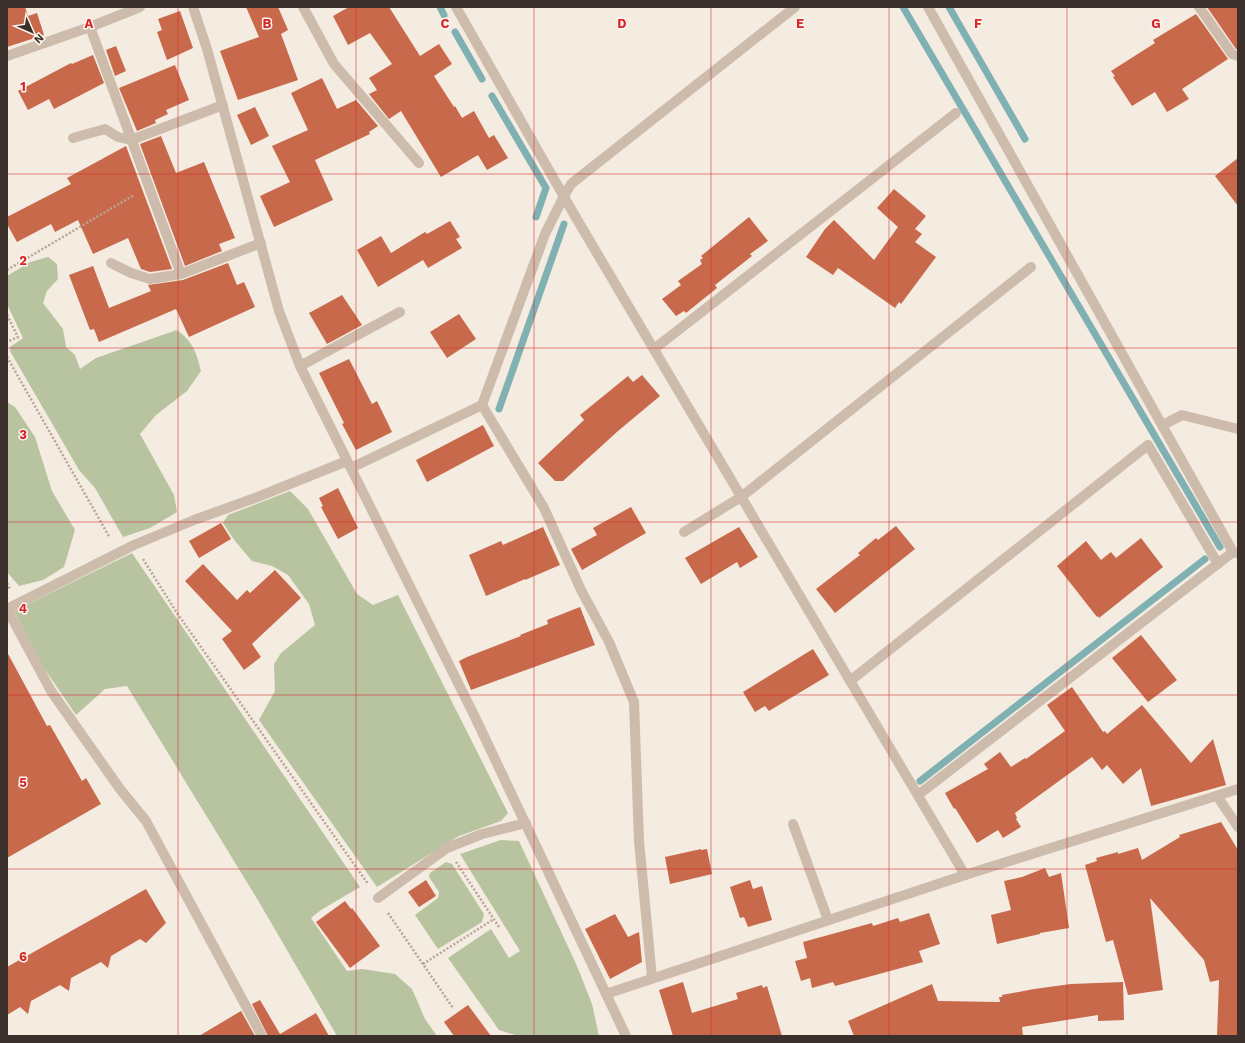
<svg xmlns="http://www.w3.org/2000/svg" width="1245" height="1043" viewBox="0 0 1245 1043" font-family="'Work Sans',sans-serif">
  <style>
    .green { fill: #b8c4a0 }
    .lines { fill: none; stroke-linecap: round; stroke-linejoin: round }
    .stream { stroke: #7fb0b2; stroke-width: 7 }
    .building { fill: #c8694b }
    .path { stroke: #b9a596; stroke-width: 2.5; stroke-dasharray: 2 2; stroke-linecap: butt }
    .service { stroke: #cdbbac; stroke-width: 10 }
    .minor { stroke: #cdbbac; stroke-width: 10 }
    .grid { fill: none; stroke: #d62828; stroke-width: 1; stroke-opacity: 0.55 }
    .grid-label { font-size: 13px; text-anchor: middle; font-weight: bold; fill: #d62828; stroke: #fbf5ee; stroke-width: 3; stroke-linejoin: round; paint-order: stroke }
  </style>
  <rect width="100%" height="100%" fill="#f4ebe1"/>
  <g class="green">
    <path d="M48,257l9,7 1,15 -11,12 -4,12 20,26 3,18 9,8 5,14 16,-11 81,-28c16,12 19,21 24,41l-14,20 -31,24 -16,19 34,61 3,17 -27,16 -27,9 -28,-49 -16,-18 -69,-119v-4l13,-9 -16,-34v-28l23,-14z"/>
    <path d="M7,402l8,5 20,30 17,54 23,39 -11,37 -21,13 -24,6 -12,-14z"/>
    <path d="M290,491l18,18 49,85 16,11 25,-10 110,218 -7,8 -42,15 -82,51 -118,-167 16,-29 -1,-27 7,-11 34,-28 -6,-21 -21,-29 -16,-9 -20,-5 -17,-20 -12,-18 5,-8z"/>
    <path d="M132,553l228,334 -39,23 -10,8 36,53 15,-2 33,5 17,15 13,30 12,17h-100l-78,-134 -132,-216 -22,3 -29,26 -34,-50 -28,-54z"/>
    <path d="M501,840l18,1 58,125 15,38 7,32h-81l-19,-6 -51,-72 43,-29 18,29 11,-7 -60,-97z"/>
    <path d="M446,862l6,2 32,50 -2,8 -44,27 -23,-34 23,-17 1,-6 -10,-15 1,-4z"/>
  </g>
  <g class="lines">
    <g class="stream">
      <path d="M440,7l4,8"/>
      <path d="M903,7l317,540"/>
      <path d="M949,7l76,132"/>
      <path d="M455,32l27,47"/>
      <path d="M492,96l54,92 -10,29"/>
      <path d="M499,409l65,-185"/>
      <path d="M920,781l285,-222"/>
    </g>
  </g>
  <g class="building">
    <path d="M7,7h18l3,9 9,-3 7,22 -37,12z"/>
    <path d="M246,7h32l10,23 -7,4 17,46 -60,20 -18,-49 39,-14z"/>
    <path d="M349,7h40l31,49 19,-12 13,20 -18,12 20,31 1,-1 7,12 12,-7 15,27 5,-3 14,23 -21,12 -9,-15 -37,22 -40,-66 -12,8 -20,-25 8,-4 -8,-12 23,-14 -22,-31 -22,12 -15,-29z"/>
    <path d="M1207,7h31v42h-2z"/>
    <path d="M180,11l13,37 -26,12 -10,-28 5,-2 -4,-11z"/>
    <path d="M1196,14l32,45 -46,30 7,10 -22,13 -12,-20 -23,14 -19,-29 2,-1 -4,-5 44,-28 -2,-3z"/>
    <path d="M116,46l10,25 -11,5 -9,-26z"/>
    <path d="M93,55l11,28 -50,26 -5,-10 -21,11 -10,-19 53,-28 1,1z"/>
    <path d="M175,65l14,35 -23,10 2,4 -13,6 1,3 -19,8 -18,-43z"/>
    <path d="M322,78l15,31 19,-9 22,26 -9,6 1,2 -55,26 18,40 -59,27 -14,-31 30,-14 -18,-36 36,-16 -17,-37z"/>
    <path d="M255,107l14,29 -18,9 -14,-30z"/>
    <path d="M161,136l15,37 28,-11 31,76 -16,6 3,7 -37,15 -45,-122z"/>
    <path d="M126,146l46,123 -22,3 -9,-3 -13,-31 -35,16 -15,-34 -23,12 -4,-8 -34,18 -10,-18v-7l64,-33 -4,-6z"/>
    <path d="M1238,158v48l-23,-30z"/>
    <path d="M894,189l32,27 -11,13 7,5 -7,8 21,15 -35,47 -2,-2 -4,6 -57,-40 -5,7 -27,-18 19,-28 9,-9 40,40 24,-33 -21,-19z"/>
    <path d="M749,217l19,24 -18,13 2,2 -37,29 2,3 -31,25 -2,-2 -8,5 -14,-17 19,-14 -3,-4 24,-17 -2,-4 3,-2 -2,-2z"/>
    <path d="M450,221l10,16 -4,2 6,9 -34,20 -5,-8 -45,27 -21,-37 24,-14 10,17 34,-21 2,2z"/>
    <path d="M228,263l9,22 7,-3 11,25 -66,30 -13,-28 -77,33 -5,-13 -4,1 -21,-55 24,-9 16,42 42,-17 -3,-6 35,-5z"/>
    <path d="M342,295l20,30 -35,19 -18,-31z"/>
    <path d="M459,314l17,25 -29,19 -17,-26z"/>
    <path d="M349,359l23,45 5,-3 15,31 -36,18 -14,-26 2,-1 -25,-50z"/>
    <path d="M642,375l18,21 -42,35 -55,50h-8l-17,-18 46,-43 -4,-5 48,-39 5,6z"/>
    <path d="M483,425l11,21 -67,36 -11,-22z"/>
    <path d="M338,488l20,40 -20,11 -17,-32 2,-1 -4,-8z"/>
    <path d="M631,507l15,26 -64,37 -11,-21 26,-14 -4,-7z"/>
    <path d="M221,523l10,16 -32,19 -10,-17z"/>
    <path d="M896,526l19,23 -80,64 -19,-24 44,-34 -2,-2 18,-15 2,2z"/>
    <path d="M543,527l17,38 -35,15v-1l-39,17 -17,-41 32,-14 2,4z"/>
    <path d="M739,527l19,30 -18,11 -3,-6 -36,22 -16,-26z"/>
    <path d="M1141,538l22,29 -64,51 -1,-2 -1,1 -40,-51 29,-25 15,19 10,-8 5,6z"/>
    <path d="M203,564l34,36 10,-10 3,3 25,-23 26,28 -49,46 9,13 -17,13 -22,-31 10,-8 -47,-50z"/>
    <path d="M580,607l15,38 -124,45 -12,-29 8,-4 54,-21 -1,-1 28,-11 -1,-4z"/>
    <path d="M1141,635l36,45 -29,22 -36,-44z"/>
    <path d="M813,649l16,26 -60,36 -4,-5 -10,6 -12,-20z"/>
    <path d="M7,652l40,74 3,-1 32,56 4,-3 15,26 -94,54z"/>
    <path d="M1072,687l31,45 2,-1 2,3 35,-29 49,58 22,-24 13,46 -75,21 -10,-38 -18,16 -16,-19 -5,5 -10,-13 -77,56 2,5 -1,1 5,8 -18,11 -5,-8 -21,13 -22,-35 -1,1 -9,-16 43,-24 -4,-5 16,-12 11,15 14,-9 1,1 39,-28 -18,-26z"/>
    <path d="M1221,822l17,28 -1,157h1v29h-21l2,-56 -9,2 -6,-22 -54,-62 13,92 -35,5 -15,-55 -7,2 -21,-77 12,-4 -1,-3 22,-6v2l20,-6 4,12 38,-23 -1,-2z"/>
    <path d="M701,849v1l6,-1 5,25 -42,10 -5,-27z"/>
    <path d="M1045,868l4,9 12,-4 8,55 -29,5v1l-43,10 -6,-29 20,-5 -7,-29 18,-4z"/>
    <path d="M426,880l10,16 -17,11 -11,-15z"/>
    <path d="M750,880l3,9 9,-3 10,34 -24,7 -4,-10 -4,1 -10,-31z"/>
    <path d="M146,889l20,34 -20,20 -6,-4 -29,17 -3,12 -7,-6 -30,16 -2,13 -9,-6 -29,16 -3,13 -8,-7 -13,8v-48z"/>
    <path d="M345,901l6,8 1,-1 28,38 -30,22 -34,-46z"/>
    <path d="M929,913l11,31 -21,7 4,11 -88,24 -2,-4 -21,6 -2,-10 -9,3 -6,-20 12,-3 -4,-16 69,-19 1,3 25,-8 2,4z"/>
    <path d="M615,914l13,23 11,-5 3,30 -32,17 -25,-50z"/>
    <path d="M683,982l9,31 46,-14 -2,-6 26,-8 1,3 4,-2 15,50h-109l-14,-46z"/>
    <path d="M1123,982l1,38 -26,1v-6l-76,12 1,9h-169l-6,-15 84,-37 6,17 62,1 -1,-5h3v-2l32,-6 37,-5z"/>
    <path d="M260,1000l20,34 36,-21 13,23h-61l-16,-32z"/>
    <path d="M468,1005l23,31h-37l-10,-14z"/>
    <path d="M241,1011l14,25h-56z"/>
  </g>
  <g class="lines">
    <g class="path">
      <path d="M7,270l127,-75"/>
      <path d="M7,315l11,22 -11,5"/>
      <path d="M7,357l103,181"/>
      <path d="M143,559l34,54 191,271"/>
      <path d="M7,583l3,6"/>
      <path d="M456,862l43,65"/>
      <path d="M388,913l65,95"/>
      <path d="M423,964l71,-45"/>
    </g>
    <g class="service">
      <path d="M73,138l32,-9 13,8 13,3"/>
      <path d="M111,263l20,10 19,6 31,-5"/>
      <path d="M300,366l100,-54"/>
      <path d="M684,532l57,-35"/>
      <path d="M1217,796l21,31"/>
      <path d="M793,824l35,96"/>
      <path d="M378,898l69,-50 35,-14 44,-11"/>
    </g>
    <g class="minor">
      <path d="M193,7l14,42 72,262 21,55 175,351 151,319"/>
      <path d="M303,7l31,57 85,99"/>
      <path d="M456,7l119,209 390,659"/>
      <path d="M928,7l305,545 5,1"/>
      <path d="M1199,7l33,47 6,2"/>
      <path d="M90,27l91,247 80,-31"/>
      <path d="M7,56l83,-29 50,-20"/>
      <path d="M131,140l92,-35"/>
      <path d="M654,349l302,-236"/>
      <path d="M482,405l62,103 37,82 28,52 25,60 5,139 13,137"/>
      <path d="M1163,425l19,-10 56,14"/>
      <path d="M351,468l131,-63 63,-171 19,-38 7,-12 224,-177"/>
      <path d="M741,497l290,-230"/>
      <path d="M7,609l44,82 69,98 26,32 116,215"/>
      <path d="M7,609l127,-64 60,-25 61,-22 92,-37"/>
      <path d="M850,681l298,-236 70,119"/>
      <path d="M918,795l315,-243"/>
      <path d="M606,994l359,-119 273,-86"/>
    </g>
  </g>
  <path class="grid" d="M178,7v1029M356,7v1029M534,7v1029M711,7v1029M889,7v1029M1067,7v1029M7,174h1231M7,348h1231M7,522h1231M7,695h1231M7,869h1231"/>
  <g class="grid-label">
    <text x="89" y="28">A</text>
    <text x="267" y="28">B</text>
    <text x="445" y="28">C</text>
    <text x="622" y="28">D</text>
    <text x="800" y="28">E</text>
    <text x="978" y="28">F</text>
    <text x="1156" y="28">G</text>
    <text x="23" y="91">1</text>
    <text x="23" y="265">2</text>
    <text x="23" y="439">3</text>
    <text x="23" y="613">4</text>
    <text x="23" y="787">5</text>
    <text x="23" y="961">6</text>
  </g>
  <rect width="1245" height="1043" fill="none" stroke="#3b302b" stroke-width="16"/>
  <g transform="translate(32 32) rotate(135)" stroke="#fbf5ee" stroke-width="3" paint-order="stroke">
  <path d="M0-3L7 15L0 10L-7 15Z" fill="#3b302b"/>
  <text y="-6" font-size="11" font-weight="bold" text-anchor="middle" fill="#3b302b">N</text>
  </g>
</svg>
